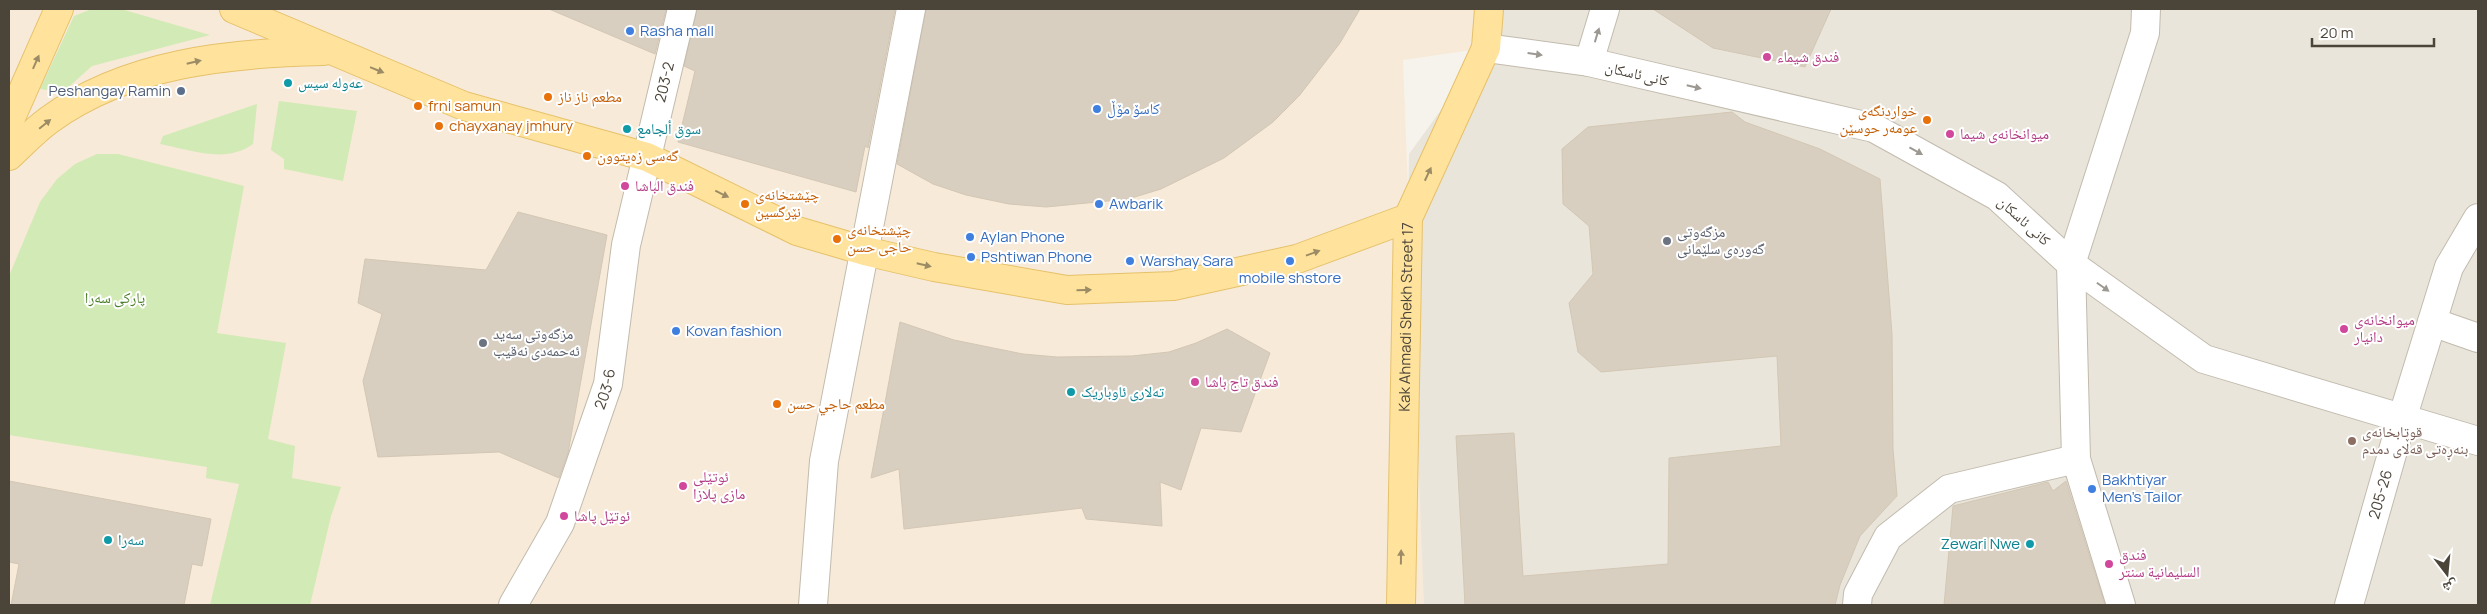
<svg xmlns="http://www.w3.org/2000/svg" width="2487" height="614" viewBox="0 0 2487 614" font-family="Manrope,'Noto Naskh Arabic',sans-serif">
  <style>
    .residential { fill: #eae5da }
    .commercial { fill: #f7ead8 }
    .green { fill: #d2eab5 }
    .building { fill: #d8cfc1; stroke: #d3c7b4 }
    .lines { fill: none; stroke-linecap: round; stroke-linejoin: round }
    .minor-casing { stroke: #c2bbae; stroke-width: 30 }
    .major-casing { stroke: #e6c16a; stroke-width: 30 }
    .minor { stroke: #fff; stroke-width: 28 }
    .major { stroke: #ffe39c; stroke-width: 28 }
    .oneway { fill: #9c9892 }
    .oneway2 { fill: #9c8c66 }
    .shop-dot { fill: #3f7fe0; stroke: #fff; stroke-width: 2 }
    .hotel-dot { fill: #d1479c; stroke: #fff; stroke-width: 2 }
    .culture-dot { fill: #0f9aa8; stroke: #fff; stroke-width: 2 }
    .service-dot { fill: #5c6f8a; stroke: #fff; stroke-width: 2 }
    .food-dot { fill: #e8710a; stroke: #fff; stroke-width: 2 }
    .worship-dot { fill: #6b7280; stroke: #fff; stroke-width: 2 }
    .education-dot { fill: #8d6e63; stroke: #fff; stroke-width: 2 }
    .labels { text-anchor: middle; stroke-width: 4; stroke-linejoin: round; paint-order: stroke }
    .shop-label { font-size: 15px; fill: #366cbe; stroke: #fff; text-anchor: start }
    .hotel-label { font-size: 15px; fill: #b23c85; stroke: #fff; text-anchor: start }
    .street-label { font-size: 15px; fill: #4b4439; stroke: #fff }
    .culture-label { font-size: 15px; fill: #0d838f; stroke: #fff; text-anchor: start }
    .service-label { font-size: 15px; fill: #4e5e75; stroke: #fff; text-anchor: end }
    .food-label { font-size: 15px; fill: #c56008; stroke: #fff; text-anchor: start }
    .worship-label { font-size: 15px; fill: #5b616d; stroke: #fff; text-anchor: start }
    .park-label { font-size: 15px; fill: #4a7f2a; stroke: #fff }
    .education-label { font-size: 15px; fill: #785e54; stroke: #fff; text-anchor: start }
  </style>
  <rect width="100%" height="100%" fill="#f6f3ec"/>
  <path class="residential" d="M1489,9h989v596h-1077l8,-451 77,-106z"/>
  <path class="commercial" d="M9,9h1479l-2,39 -83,12 21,545h-1415z"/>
  <g class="green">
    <path d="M92,9h29l89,26 -118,31 -29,26 -23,-3 34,-73z"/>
    <path d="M279,101l78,10 -14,70 -59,-12v-10l-13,-9z"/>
    <path d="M257,104l-4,40c-28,20 -61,6 -93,0l3,-8z"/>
    <path d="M97,154h21l126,32 -27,147 69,10 -18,96 27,7 -3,32 49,9 -10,29 -21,89h-100l29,-121 -33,-6 1,-11 -198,-32v-159l31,-74 17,-23 18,-15z"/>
  </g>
  <g class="building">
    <path d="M549,9h117l-11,45z"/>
    <path d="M697,9h198l-27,139 -3,-2 -9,46 -178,-50 17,-71 -11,-5z"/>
    <path d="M926,9h434l-20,34 -41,53 -26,26 -49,36 -63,31 -33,10 -82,8 -37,-3 -43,-9 -33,-11 -36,-20z"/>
    <path d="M1653,9h178l-26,58 -92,-19z"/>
    <path d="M1732,112l13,10 75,27 60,30 12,155 1,115 4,47 -37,40 -20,49 -5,20h-370l-9,-169 58,-3 9,143 145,-12 1,-106 112,-12 -4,-90 -176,16 -23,-20 -9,-49 24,-29 -4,-48 -26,-22 -1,-55 26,-22z"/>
    <path d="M518,212l89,23 -39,218 -9,25 -60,-26 -121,5 -15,-76 19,-67 -24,-11 7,-44 121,11z"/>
    <path d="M900,322l54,18 69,14 34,3 75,-1 37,-4 27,-9 31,-14 43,24 -29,79 -40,-4 -20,62 -21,-8 2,44 -76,-7 -4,-11 -178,21 -5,-60 -28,9z"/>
    <path d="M9,481l202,38 -9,47 -10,-2 -8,41h-173l8,-41 -10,-2z"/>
    <path d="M2066,481l39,124h-161l9,-99 95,-24 5,9z"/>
  </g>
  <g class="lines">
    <g class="minor-casing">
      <g id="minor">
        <path d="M1486,48l103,14 285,66 123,68 74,68 133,95 274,82"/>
        <path d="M1589,62l16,-53"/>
        <path d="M2432,322l46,16"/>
        <path id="s1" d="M513,605l47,-82 48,-139 18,-139 56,-236"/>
        <path d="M813,605l11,-144 87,-452"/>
        <path d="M1857,605l1,-11 30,-57 61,-48 127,-30"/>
        <path d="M2121,605l-45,-146 -5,-195 74,-231 1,-24"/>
        <path id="s2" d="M2349,605l53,-186 47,-152 29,-49"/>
      </g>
    </g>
    <g class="major-casing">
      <g id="major">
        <path d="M234,9l230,97 183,51 150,74 68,20 69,16 133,23 106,-4 124,-27 111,-41"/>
        <path d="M9,122l50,-113"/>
        <path d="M9,156c13,-12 25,-25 40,-36 78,-57 180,-67 274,-69"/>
        <path id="s3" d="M1401,605l7,-387 78,-170 3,-39"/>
      </g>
    </g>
    <use href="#minor" class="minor"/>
    <use href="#major" class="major"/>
  </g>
  <defs><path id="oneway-solid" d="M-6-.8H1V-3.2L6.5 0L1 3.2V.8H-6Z" transform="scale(1.25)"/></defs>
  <g class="oneway">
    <use href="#oneway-solid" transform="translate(1597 35) rotate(-73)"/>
    <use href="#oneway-solid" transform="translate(1535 54) rotate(8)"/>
    <use href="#oneway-solid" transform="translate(1694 87) rotate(13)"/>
    <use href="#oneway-solid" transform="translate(1916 151) rotate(29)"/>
    <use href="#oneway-solid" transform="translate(2103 287) rotate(35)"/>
  </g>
  <g class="oneway2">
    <use href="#oneway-solid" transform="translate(36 62) rotate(-66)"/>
    <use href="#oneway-solid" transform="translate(194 62) rotate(-13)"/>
    <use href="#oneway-solid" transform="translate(377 70) rotate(22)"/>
    <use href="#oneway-solid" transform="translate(45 124) rotate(-39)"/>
    <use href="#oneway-solid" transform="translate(1428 174) rotate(-65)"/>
    <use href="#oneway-solid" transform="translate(722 194) rotate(26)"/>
    <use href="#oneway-solid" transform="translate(1313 253) rotate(-20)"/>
    <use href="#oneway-solid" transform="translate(924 265) rotate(13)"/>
    <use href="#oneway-solid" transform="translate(1084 290) rotate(-2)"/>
    <use href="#oneway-solid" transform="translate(1401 557) rotate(-89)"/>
  </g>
  <g class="shop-dot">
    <circle cx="630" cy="31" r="5"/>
    <circle cx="1097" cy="109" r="5"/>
    <circle cx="1099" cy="204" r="5"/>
    <circle cx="970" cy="237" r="5"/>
    <circle cx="971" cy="257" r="5"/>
    <circle cx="1130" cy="261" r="5"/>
    <circle cx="1290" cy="261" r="5"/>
    <circle cx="676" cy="331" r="5"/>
    <circle cx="2092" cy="489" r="5"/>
  </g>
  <g class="hotel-dot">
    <circle cx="1767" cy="57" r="5"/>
    <circle cx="1950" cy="134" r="5"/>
    <circle cx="625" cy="186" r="5"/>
    <circle cx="2344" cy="329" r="5"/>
    <circle cx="1195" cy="382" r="5"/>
    <circle cx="683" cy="486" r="5"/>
    <circle cx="564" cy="516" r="5"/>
    <circle cx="2109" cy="564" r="5"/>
  </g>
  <g class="culture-dot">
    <circle cx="288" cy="83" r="5"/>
    <circle cx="627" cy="129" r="5"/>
    <circle cx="1071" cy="392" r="5"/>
    <circle cx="108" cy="540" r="5"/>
    <circle cx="2030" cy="544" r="5"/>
  </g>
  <circle class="service-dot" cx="181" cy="91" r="5"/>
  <g class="food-dot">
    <circle cx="548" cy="97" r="5"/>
    <circle cx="418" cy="106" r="5"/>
    <circle cx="1927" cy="120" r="5"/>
    <circle cx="439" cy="126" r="5"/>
    <circle cx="587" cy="156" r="5"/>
    <circle cx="745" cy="204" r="5"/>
    <circle cx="837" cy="239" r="5"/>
    <circle cx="777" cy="404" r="5"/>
  </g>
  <g class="worship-dot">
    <circle cx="1667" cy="241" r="5"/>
    <circle cx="483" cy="343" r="5"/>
  </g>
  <circle class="education-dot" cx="2352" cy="441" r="5"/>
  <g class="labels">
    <g class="shop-label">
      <text x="640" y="36">Rasha mall</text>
      <text x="1107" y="114">کاسۆ مۆڵ</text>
      <text x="1109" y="209">Awbarik</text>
      <text x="980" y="242">Aylan Phone</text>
      <text x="981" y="262">Pshtiwan Phone</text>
      <text x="1140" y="266">Warshay Sara</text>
      <text x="1290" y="283" text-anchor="middle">mobile shstore</text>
      <text x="686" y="336">Kovan fashion</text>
      <text x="2102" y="485">Bakhtiyar<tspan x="2102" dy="17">Men’s Tailor</tspan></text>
    </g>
    <g class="hotel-label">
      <text x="1777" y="62">فندق شيماء</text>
      <text x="1960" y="139">میوانخانەی شیما</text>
      <text x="635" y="191">فندق الباشا</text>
      <text x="2354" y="325">میوانخانەی<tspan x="2354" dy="17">دانیار</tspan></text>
      <text x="1205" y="387">فندق تاج باشا</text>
      <text x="693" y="482">ئوتێلی<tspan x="693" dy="17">مازی پلازا</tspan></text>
      <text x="574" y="521">ئوتێل پاشا</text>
      <text x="2119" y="560">فندق<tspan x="2119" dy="17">السليمانية سنتر</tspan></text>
    </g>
    <g class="street-label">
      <text transform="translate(1637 74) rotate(13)" y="5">کانی ئاسکان</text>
      <text dy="5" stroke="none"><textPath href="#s1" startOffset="549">203-2</textPath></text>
      <text transform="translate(2024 221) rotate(42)" y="5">کانی ئاسکان</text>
      <text dy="5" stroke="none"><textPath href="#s3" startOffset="288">Kak Ahmadi Shekh Street 17</textPath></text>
      <text dy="5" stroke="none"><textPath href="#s1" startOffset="236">203-6</textPath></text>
      <text dy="5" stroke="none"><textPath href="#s2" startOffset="115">205-26</textPath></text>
    </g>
    <g class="culture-label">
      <text x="298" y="88">عەولە سیس</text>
      <text x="637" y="134">سوق ألجامع</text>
      <text x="1081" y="397">تەلاری ئاوباریک</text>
      <text x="118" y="545">سەرا</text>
      <text x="2020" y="549" text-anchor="end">Zewari Nwe</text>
    </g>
    <g class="service-label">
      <text x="171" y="96">Peshangay Ramin</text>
    </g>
    <g class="food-label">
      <text x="558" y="102">مطعم ناز ناز</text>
      <text x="428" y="111">frni samun</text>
      <text x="1917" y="116" text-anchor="end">خواردنگەی<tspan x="1917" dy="17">عومەر حوسێن</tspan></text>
      <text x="449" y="131">chayxanay jmhury</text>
      <text x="597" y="161">گەسی زەیتوون</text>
      <text x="755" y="200">چێشتخانە‌ی<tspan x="755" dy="17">نێرگسین</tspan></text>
      <text x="847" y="235">چێشتخانە‌ی<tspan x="847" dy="17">حاجی حسن</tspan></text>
      <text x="787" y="409">مطعم حاجي حسن</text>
    </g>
    <g class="worship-label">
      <text x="1677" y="237">مزگەوتی<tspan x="1677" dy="17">گەورەی سلێمانی</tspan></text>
      <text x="493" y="339">مزگەوتی سەید<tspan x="493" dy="17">ئەحمەدی نەقیب</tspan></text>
    </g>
    <g class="park-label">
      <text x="115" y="303">پارکی سەرا</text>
    </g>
    <g class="education-label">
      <text x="2362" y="437">قوتابخانەی<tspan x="2362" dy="17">بنەڕەتی قەڵای دمدم</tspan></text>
    </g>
  </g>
  <rect width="2487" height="614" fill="none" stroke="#4b4439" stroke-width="20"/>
  <g transform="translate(2447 574) rotate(164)" stroke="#ffffff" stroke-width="4" paint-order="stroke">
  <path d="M0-4L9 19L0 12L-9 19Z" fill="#4b4439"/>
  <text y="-8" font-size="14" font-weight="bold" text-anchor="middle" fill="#4b4439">ش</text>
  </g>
  <path d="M2312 38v8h122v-8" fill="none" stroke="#4b4439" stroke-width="2.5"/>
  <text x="2320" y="38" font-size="15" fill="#4b4439" stroke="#ffffff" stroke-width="4" paint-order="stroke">20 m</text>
</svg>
